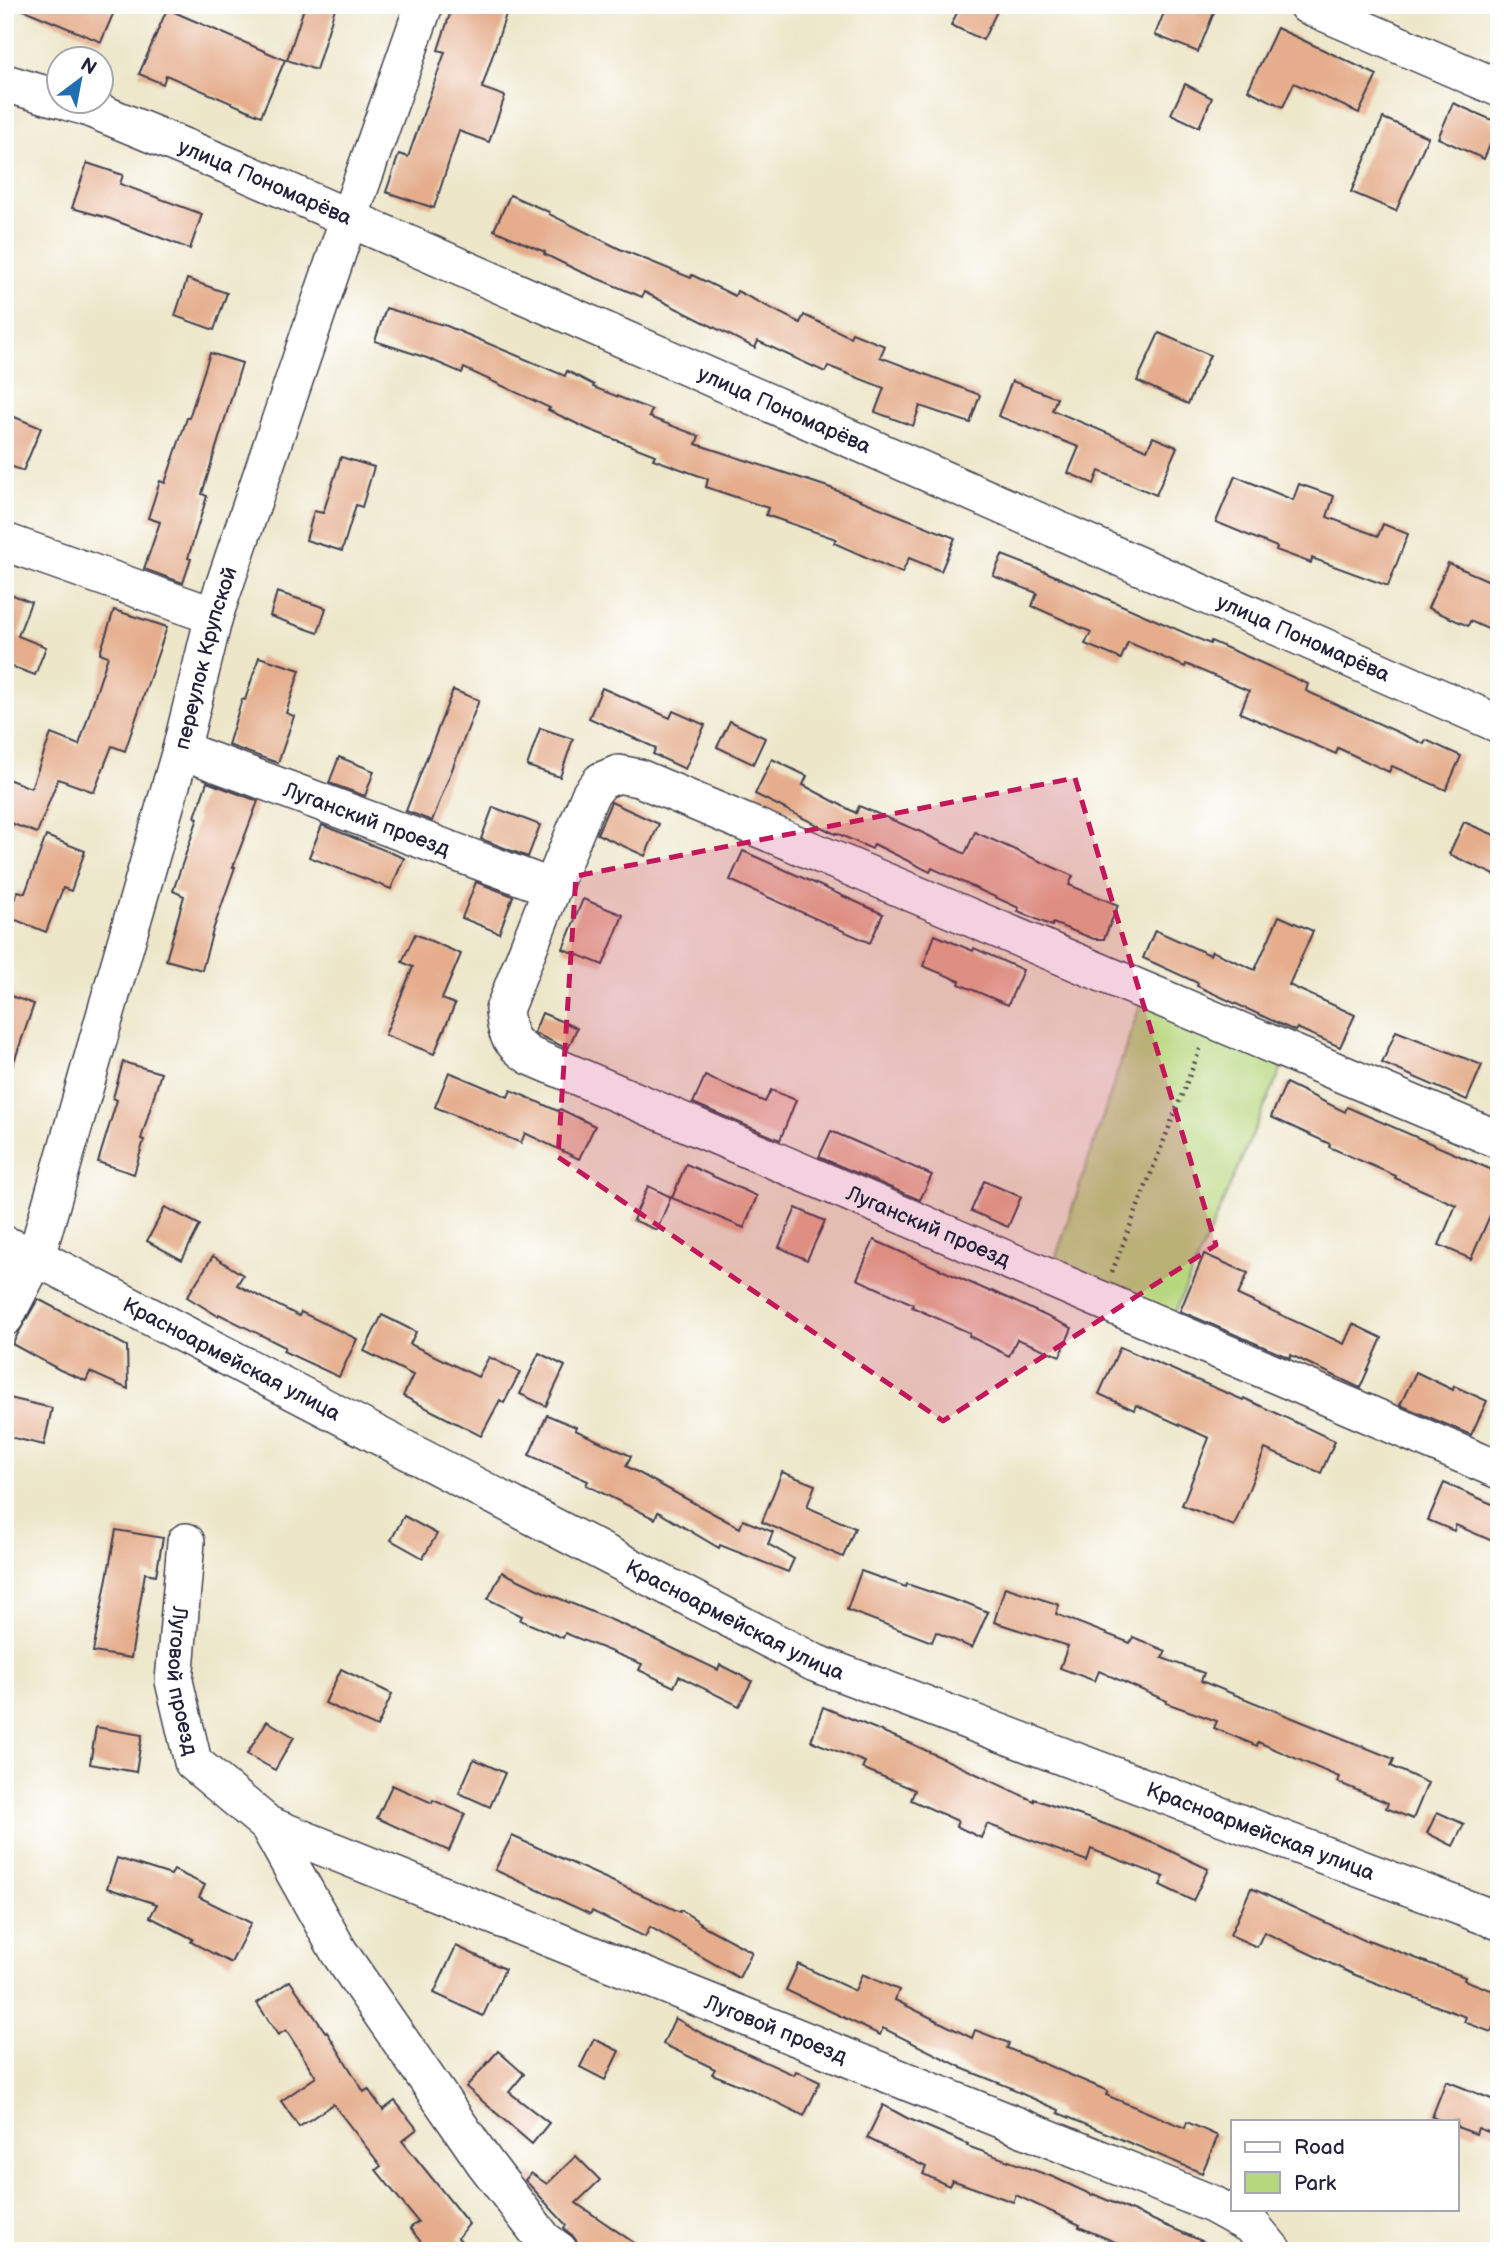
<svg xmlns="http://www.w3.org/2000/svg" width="1504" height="2256" viewBox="0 0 1504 2256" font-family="'Balsamiq Sans',sans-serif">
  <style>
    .green { fill: #b7d77e; stroke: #6c7c5c; stroke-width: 2 }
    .building { fill: #e5ad8c }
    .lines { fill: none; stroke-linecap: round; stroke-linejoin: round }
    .minor-casing { stroke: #403f50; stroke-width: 40 }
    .path { stroke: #403f50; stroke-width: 4.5; stroke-dasharray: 2 5; stroke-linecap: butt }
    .minor { stroke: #fff; stroke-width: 37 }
    .marked { fill: #c2185b; fill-opacity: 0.2; stroke: #c2185b; stroke-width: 5; stroke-dasharray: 14 9; stroke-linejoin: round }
    .labels { text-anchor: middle; stroke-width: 7; stroke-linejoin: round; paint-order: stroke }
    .street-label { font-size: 21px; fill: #22223b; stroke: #fff }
  </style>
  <rect width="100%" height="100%" fill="#fff"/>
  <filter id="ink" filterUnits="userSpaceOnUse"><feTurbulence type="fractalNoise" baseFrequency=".0143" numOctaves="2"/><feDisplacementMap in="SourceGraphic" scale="14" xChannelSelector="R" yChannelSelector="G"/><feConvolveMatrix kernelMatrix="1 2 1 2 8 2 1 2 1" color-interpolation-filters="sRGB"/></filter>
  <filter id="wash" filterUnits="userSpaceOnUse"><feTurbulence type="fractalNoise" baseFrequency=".00686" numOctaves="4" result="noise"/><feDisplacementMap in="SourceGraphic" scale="28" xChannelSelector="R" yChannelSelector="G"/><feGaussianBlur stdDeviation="1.57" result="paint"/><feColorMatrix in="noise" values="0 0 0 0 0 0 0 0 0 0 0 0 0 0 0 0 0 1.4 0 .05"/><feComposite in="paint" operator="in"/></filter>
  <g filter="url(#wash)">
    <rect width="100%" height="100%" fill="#ede6c9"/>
    <path class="green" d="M1142,999l144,59 -112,256 -121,-48z"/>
    <g id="blocks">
      <g class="building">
        <path d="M12,5h86l16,7 -13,30z"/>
        <path d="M305,5h31l-20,65 -29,-10z"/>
        <path d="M453,5h56l-27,83 23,8 -16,46 -30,-11 -25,77 -48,-16 13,-38 9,3 37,-105 -7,-2z"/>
        <path d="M961,5h39l-17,35 -32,-15z"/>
        <path d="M1167,5h50l-19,47 -43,-17z"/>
        <path d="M167,9l118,51 -24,56 -95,-41 -3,9 -24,-10z"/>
        <path d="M1277,28l100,47 -18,38 -65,-30 -11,24 -35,-17z"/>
        <path d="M1185,84l27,14 -13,29 -28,-13z"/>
        <path d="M1453,103l46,20 -15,36 -46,-21z"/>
        <path d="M1383,118l45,19 -32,74 -45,-19z"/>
        <path d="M87,163l36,12 -3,9 82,30 -12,35 -82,-31 -36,-10z"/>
        <path d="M510,195l39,17v2l71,35 71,29 1,-3 43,21 2,-5 63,32 4,-8 46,22 2,-4 33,13 -5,11 100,38 -10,28 -50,-17 -7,20 -38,-14 9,-24 -56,-22 -3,6 -67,-31 -3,7 -111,-56 -2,5 -63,-26 -35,-17 1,-2 -51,-22z"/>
        <path d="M187,279l40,14 -13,37 -39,-14z"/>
        <path d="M386,308l61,18 118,50 2,-5 27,14 -1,2 59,23 -3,7 50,19 -3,8 132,43 127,51 -14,33 -32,-13 -7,15 -68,-30 2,-4 -70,-24 2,-7 -62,-21 2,-8 -55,-20 2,-4 -67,-26 -40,-19 2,-2 -86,-40 -2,5 -35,-15 -52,-17z"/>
        <path d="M1159,333l51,22 -22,49 -51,-23z"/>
        <path d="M210,353l32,10 -40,131 5,2 -19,62 3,1 -8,24 -39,-14 16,-47 -12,-4 12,-37 5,2 22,-65h2z"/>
        <path d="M1012,381l45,17 -5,12 95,40 6,-13 24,10 -21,48 -57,-24 -5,13 -26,-11 11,-26 -81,-31z"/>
        <path d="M5,413l36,15 -18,43 -18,-7z"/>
        <path d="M341,457l33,10 -12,40 -6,-2 -14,46 -36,-11 8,-29 9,2z"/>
        <path d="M1235,476l58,24 6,-16 35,12 -7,21 51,19 5,-12 25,10 -20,52 -76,-28 -1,5 -35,-13 1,-3 -61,-25z"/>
        <path d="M1002,555l44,17 164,72 1,-3 37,16 60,27 -2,7 118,53 2,-4 35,16 -15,34 -54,-24 -3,6 -51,-24 -2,6 -96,-41 9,-22 -63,-27 -1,3 -57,-25 -7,17 -36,-15 6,-12 -59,-26 5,-13 -44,-17z"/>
        <path d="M1448,563l51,22v49l-29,-13 -2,5 -40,-18z"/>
        <path d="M5,592l26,10 -13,34 28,11 -11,28 -30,-11z"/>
        <path d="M277,592l49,16 -8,25 -48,-17z"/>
        <path d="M114,610l53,17 -42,124 -13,-5 -18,46 -36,-13 -21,54 -32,-12v-43l26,10 20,-54 28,11 29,-89 -8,-3z"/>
        <path d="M259,657l41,13 -14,43 8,3 -16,47 -50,-18 14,-46 3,1z"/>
        <path d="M602,688l68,30 3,-7 32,14 -20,44 -32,-15 3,-6 -67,-30z"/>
        <path d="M453,690l26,10 -47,121 -26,-10z"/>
        <path d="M730,721l35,17 -12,26 -36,-17z"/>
        <path d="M540,728l33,11 -13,38 -33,-11z"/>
        <path d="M339,757l35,14 -9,25 -36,-13z"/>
        <path d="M772,759l35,17 -4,9 53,28 3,-7 62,26 44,22 10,-22 98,44 -4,9 49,20 -14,34h-10l-41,-16 -1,3 -34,-15 1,-3 -87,-40 -2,4 -56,-28 -2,5 -36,-16 -1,1 -80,-40z"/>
        <path d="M207,782l51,19 -25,66h2l-22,63 -11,40 -36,-10 18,-64 -11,-5 25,-73 -3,-1z"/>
        <path d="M611,802l48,22 -14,32 -48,-22z"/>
        <path d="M493,807l47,18 -12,32 -47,-18z"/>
        <path d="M1464,822l35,15v40l-50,-23z"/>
        <path d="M322,825l82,33 -13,31 -82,-32z"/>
        <path d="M46,836l39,15 -14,40 -8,-3 -17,44 -38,-15 10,-26 7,2z"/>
        <path d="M743,851l140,63 -13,29 -140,-63z"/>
        <path d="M476,882l37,14 -14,37 -37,-15z"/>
        <path d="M583,899l40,16 -20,50 -40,-16z"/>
        <path d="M1279,916l34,15 -24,54 66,30 -15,32 -43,-19 -2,3 -98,-45 1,-3 -55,-25 12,-28 55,25 2,-4 43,19z"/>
        <path d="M415,934l46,20 -19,45 13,5 -21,50 -49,-19 28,-68 -11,-5z"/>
        <path d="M935,935l38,16 1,-3 49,22 -15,35 -49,-21 1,-3 -37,-15z"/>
        <path d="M5,994l29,10 -25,72 -4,-1z"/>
        <path d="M542,1013l35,15 -9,21 -34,-16z"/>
        <path d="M1396,1031l86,34 -15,35 -85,-37z"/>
        <path d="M123,1062l38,11 -20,66 3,1 -10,34 -36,-12 19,-62 -4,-2z"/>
        <path d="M449,1072l59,25 3,-7 47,21 2,-2 35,17 -16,33 -54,-26 -4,10 -86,-36z"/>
        <path d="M705,1076l60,26 6,-12 25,10 -16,40 -87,-37z"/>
        <path d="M1286,1083l59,29 2,-5 152,66v22l-28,64 -32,-14 17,-40 -61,-27 1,-2 -67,-29 1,-3 -59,-27z"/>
        <path d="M831,1131l101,44 -12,25 -101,-43z"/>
        <path d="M686,1164l71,32 -13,32 -72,-30z"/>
        <path d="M984,1181l37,16 -13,30 -37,-16z"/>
        <path d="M648,1186l23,11 -14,33 -24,-10z"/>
        <path d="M165,1207l35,18 -18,35 -35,-19z"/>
        <path d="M796,1208l29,13 -18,39 -28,-13z"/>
        <path d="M874,1240l117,52 1,-1 80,37 -12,28 -43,-17 -8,17 -40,-20 1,-3 -58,-26 1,-3 -56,-25z"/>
        <path d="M1204,1254l44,19 -10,22 106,49 9,-20 29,14 -22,50 -69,-33 -1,3 -110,-47z"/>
        <path d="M213,1256l30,19 -6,10 62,31 2,-4 56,27 -18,38 -56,-26 2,-4 -66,-33 -1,2 -31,-19z"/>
        <path d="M38,1299l89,47 1,43 -38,-17 -4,9 -26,-11 -48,-26z"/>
        <path d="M382,1315l34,17 -6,12 68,33 11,-20 31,15 -16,31 -4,-3 -19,36 -78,-40 10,-21 -49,-24z"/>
        <path d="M1120,1347l123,53 1,-2 91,43 -14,32 -56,-24 -31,77 -52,-21 27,-67 -73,-33 -2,5 -35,-16z"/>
        <path d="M539,1353l26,13 -19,40 -26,-12z"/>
        <path d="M1416,1372l37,18 1,-4 33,15 -16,34 -71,-30z"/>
        <path d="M5,1397l47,11 -8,37 -39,-9z"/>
        <path d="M547,1415l29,12 -1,3 56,26 -5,10 114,62 3,-8 30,12 -5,12 26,15 -6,13 -68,-27 -1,3 -61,-36 -3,7 -69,-34 2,-4 -59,-26z"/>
        <path d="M782,1472l33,13 -8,22 48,21 -12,29 -81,-35z"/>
        <path d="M1444,1483l55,24v37l-43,-19 -2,6 -26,-11z"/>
        <path d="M404,1516l33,18 -14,24 -32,-18z"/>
        <path d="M116,1530l47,8 -7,37 -11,-2 -14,85 -38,-6z"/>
        <path d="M861,1571l45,16 1,-3 56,19 1,-1 24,10 -16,36 -36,-16 -4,10 -85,-32z"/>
        <path d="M502,1572l44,21 80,33 92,44 2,-5 32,16 -13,25 -60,-30 -5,11 -35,-17 3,-6 -77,-31 -2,5 -43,-18 2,-4 -34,-17z"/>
        <path d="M1005,1587l54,18 -3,9 74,29 3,-6 33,14 -4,7 42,15 -3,8 193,78 -3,7 37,17 -15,36 -27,-11 2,-5 -51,-21 2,-5 -81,-35 -1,4 -43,-18 3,-7 -51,-18 1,-2 -68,-30 -4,10 -35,-13 8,-22 -74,-24z"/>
        <path d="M341,1669l51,25 -15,33 -52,-24z"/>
        <path d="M823,1707l87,36 124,58v-2l87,31 39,16 48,23 -15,32 -33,-16 4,-8 -73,-28 -4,12 -100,-37 -6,14 -25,-12 2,-5 -47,-21 4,-10 -53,-22 3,-6 -54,-21z"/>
        <path d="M267,1721l27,16 -19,33 -28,-16z"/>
        <path d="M96,1727l46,8 -6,37 -46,-8z"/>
        <path d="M474,1759l31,14 -15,34 -31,-14z"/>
        <path d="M392,1785l40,18 1,-3 32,14 -16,37 -72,-33z"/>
        <path d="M1437,1812l27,12 -11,22 -26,-13z"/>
        <path d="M512,1836l168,76 1,-2 20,13 -1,1 52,28 -13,26 -89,-51 -5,10 -53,-26 -2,3 -95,-44z"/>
        <path d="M117,1858l54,17 3,-5 31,15 -6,12 52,26 -20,40 -40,-21 2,-3 -43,-22 7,-13 -50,-16z"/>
        <path d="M1251,1888l117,54v-2l97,37 -1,3 35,13v19l-8,20 -27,-10 2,-5 -111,-42 -91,-43 -7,15 -27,-12z"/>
        <path d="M456,1946l49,23 -22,47 -49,-23z"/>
        <path d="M798,1964l57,27 7,-17 37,16 -4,10 77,38 3,-8 34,13 -2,5 101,43 -2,4 79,33 2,-6 31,14 -16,37 -144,-60 1,-3 -48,-21 1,-1 -51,-20v-1l-78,-39 -3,7 -94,-45z"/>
        <path d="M290,1981l36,52 1,-1 37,60 4,-3 15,21 12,-9 22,28 -15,12 67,83 -11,14 14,13h-44l-18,-23 8,-6 -42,-52 5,-4 -48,-62 -34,23 -18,-26 35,-24 -30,-47 -8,5 -21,-32z"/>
        <path d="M675,2018l28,16 91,41 2,-4 24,11 -16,34 -52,-26 -40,-16 3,-5 -52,-25z"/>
        <path d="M594,2039l25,12 -14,29 -25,-13z"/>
        <path d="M498,2051l26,23 -15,18 40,31 -17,21 -66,-57z"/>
        <path d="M1446,2081l53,21v34l-21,-8 -2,6 -19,-7v-6h-15l-10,-4z"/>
        <path d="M883,2105l24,13 61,26 -1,2 86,31 39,18 1,-1 132,57h-88l-58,-24 1,-2 -64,-30 -3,7 -61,-22 -3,6 -26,-12 3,-7 -59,-29z"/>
        <path d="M576,2156l24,24 -24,23 70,48h-58l-9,-7 -7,-9 -8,-6 2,-4 -41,-45 6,-7 16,11z"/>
      </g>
    </g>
  </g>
  <g filter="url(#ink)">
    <use href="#blocks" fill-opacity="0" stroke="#403f50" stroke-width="2"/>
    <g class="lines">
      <g class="minor-casing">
        <g id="minor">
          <path d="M1307,5l192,83"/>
          <path d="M5,83l55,16"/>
          <path id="s1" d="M69,102l15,4 160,66 1255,552"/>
          <path d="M5,542l209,74"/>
          <path id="s2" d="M181,750l371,138 38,-93 11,-14 17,-7 21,4 860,362"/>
          <path id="s3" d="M552,888l-48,122c3,25 4,31 26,46l969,414"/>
          <path id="s4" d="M5,1245l31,12 779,406 684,258"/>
          <path id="s5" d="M5,1317l31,-60 145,-507 33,-134 135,-398 75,-213"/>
          <path id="s6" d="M186,1542l-12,139 19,81 75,63 944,379 40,22 21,25"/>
          <path d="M268,1825l71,127 146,211 59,77 15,11"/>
        </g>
      </g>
      <path class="path" d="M1112,1272l88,-223"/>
      <use href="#minor" class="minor"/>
    </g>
  </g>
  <path class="marked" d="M1075,778l141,467 -273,176 -385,-264 18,-281z"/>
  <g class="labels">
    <g class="street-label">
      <text dy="7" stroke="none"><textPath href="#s1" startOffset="212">улица Пономарёва</textPath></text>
      <text dy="7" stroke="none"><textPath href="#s1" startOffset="779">улица Пономарёва</textPath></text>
      <text dy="7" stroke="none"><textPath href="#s1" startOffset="1346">улица Пономарёва</textPath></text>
      <text dy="7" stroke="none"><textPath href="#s5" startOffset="690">переулок Крупской</textPath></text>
      <text dy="7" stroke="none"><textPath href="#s2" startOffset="198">Луганский проезд</textPath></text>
      <text dy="7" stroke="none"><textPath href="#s3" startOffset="620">Луганский проезд</textPath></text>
      <text dy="7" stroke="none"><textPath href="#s4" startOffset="254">Красноармейская улица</textPath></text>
      <text dy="7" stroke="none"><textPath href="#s4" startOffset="821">Красноармейская улица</textPath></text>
      <text dy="7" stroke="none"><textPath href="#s6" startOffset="140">Луговой проезд</textPath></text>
      <text dy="7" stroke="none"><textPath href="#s4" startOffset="1388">Красноармейская улица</textPath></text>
      <text dy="7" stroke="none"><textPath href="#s6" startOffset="868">Луговой проезд</textPath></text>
    </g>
  </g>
  <rect width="1504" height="2256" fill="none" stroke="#fff" stroke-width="28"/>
  <rect x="1231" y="2120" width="228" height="91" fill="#ffffff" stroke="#a7a7b1" stroke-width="2"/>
  <rect x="1245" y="2142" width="35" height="10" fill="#ffffff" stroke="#a7a7b1" stroke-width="2"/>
  <text x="1294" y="2154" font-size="21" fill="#22223b">Road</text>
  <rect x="1245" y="2172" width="35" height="21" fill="#b7d77e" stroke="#a7a7b1" stroke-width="2"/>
  <text x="1294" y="2190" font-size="21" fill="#22223b">Park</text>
  <g transform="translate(80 80) rotate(32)"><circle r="33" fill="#ffffff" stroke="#a7a7b1" stroke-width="2"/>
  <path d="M0-5L12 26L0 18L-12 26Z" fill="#1f6fb2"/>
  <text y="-10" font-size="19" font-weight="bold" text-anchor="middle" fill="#22223b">N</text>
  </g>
</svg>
